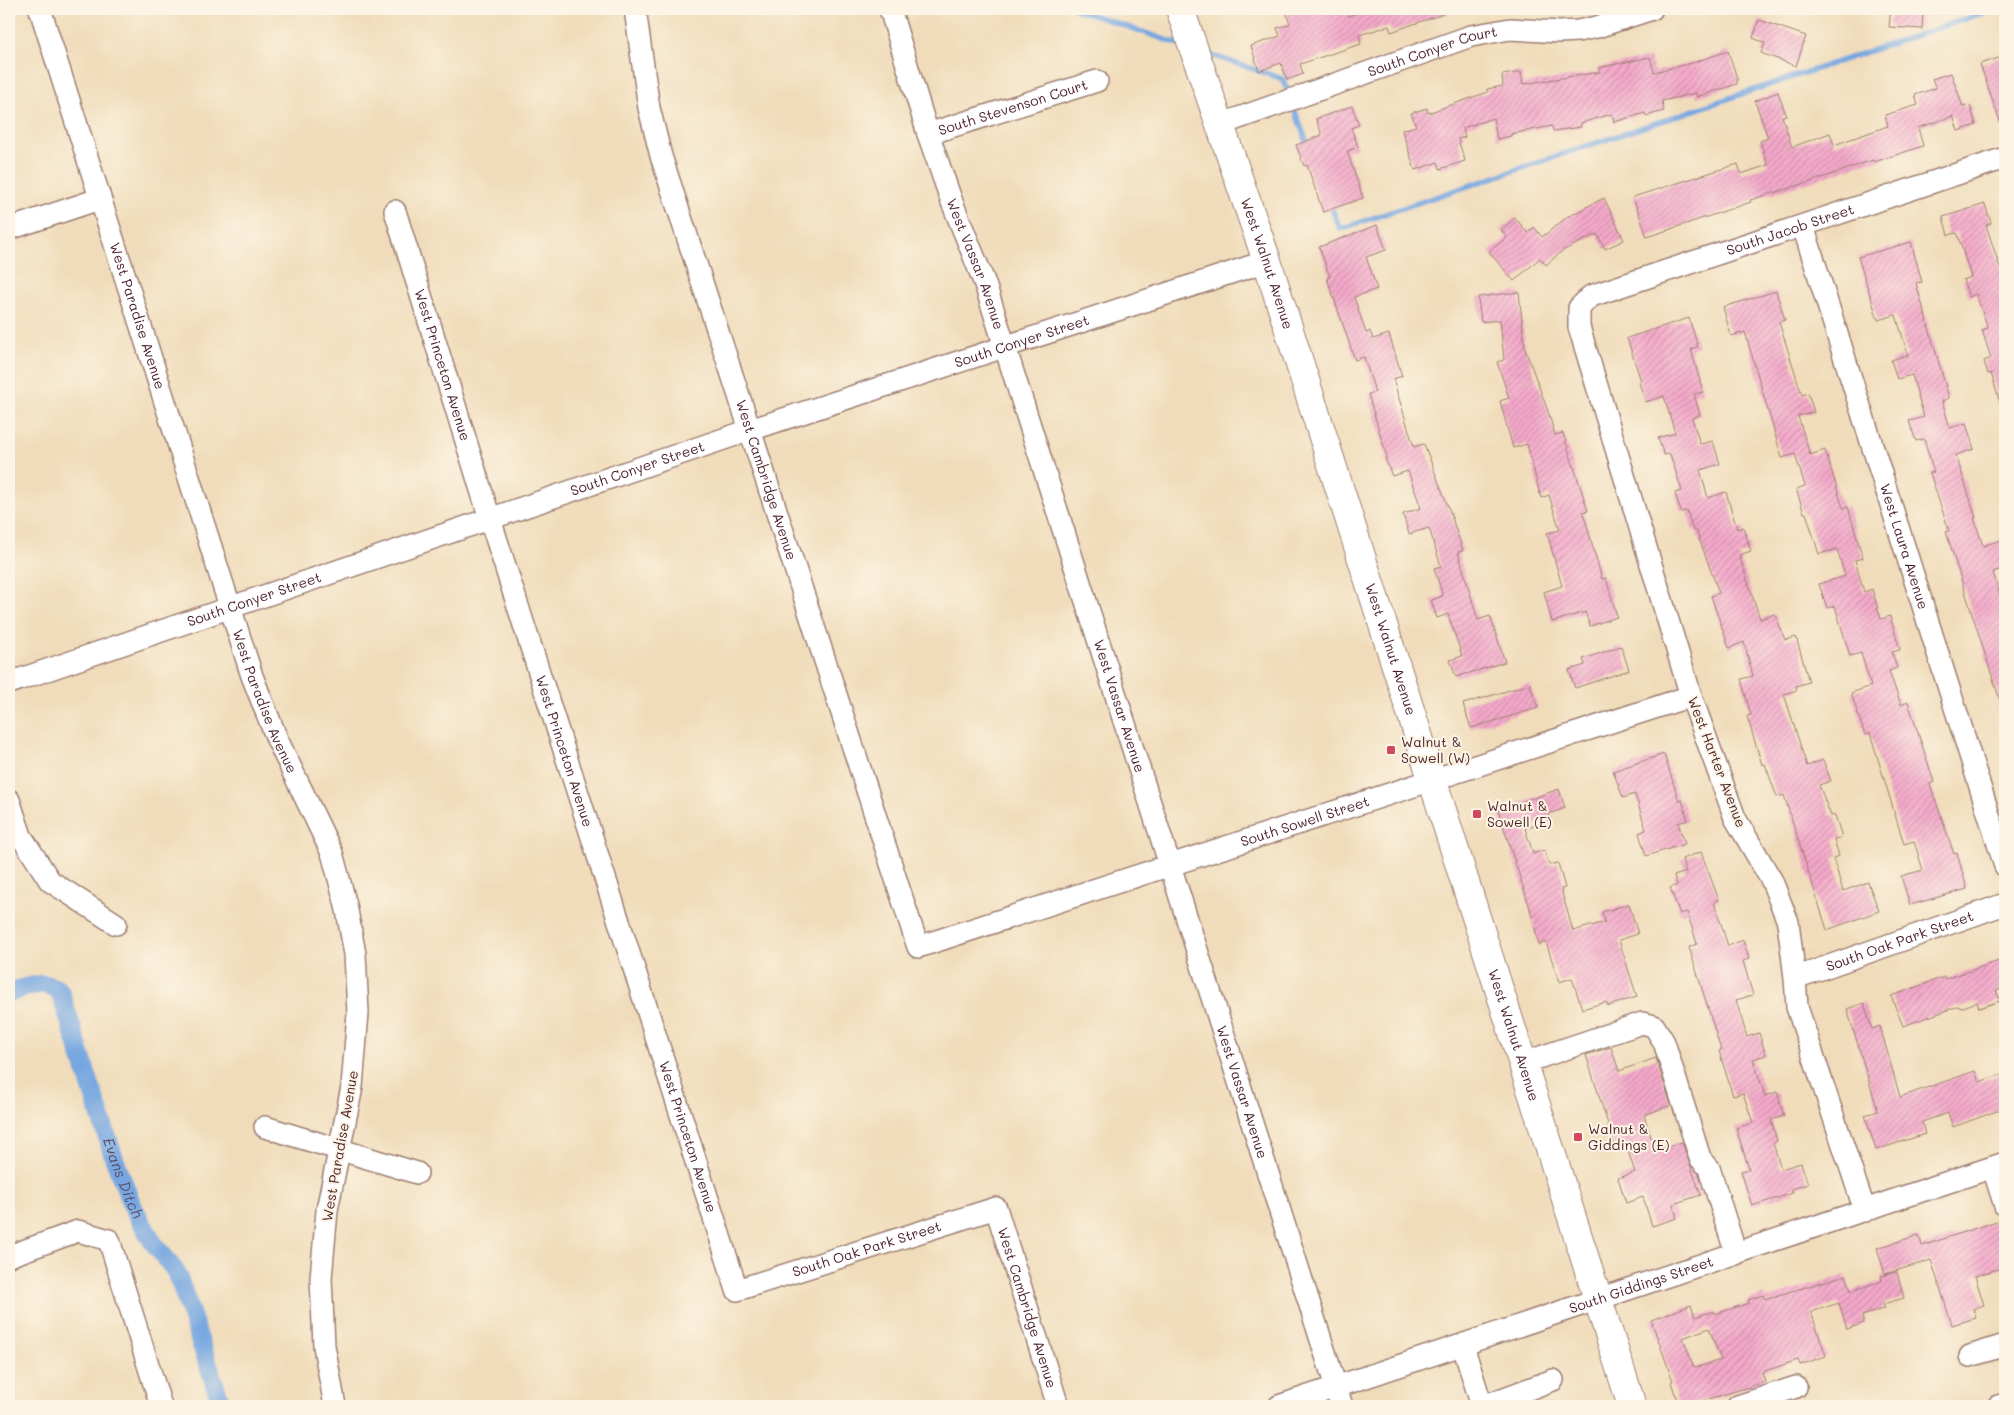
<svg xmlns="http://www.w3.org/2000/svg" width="2014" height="1415" viewBox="0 0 2014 1415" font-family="Mali,sans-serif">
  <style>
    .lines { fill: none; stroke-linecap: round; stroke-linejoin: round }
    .stream { stroke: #75a6e0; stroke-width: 5.5 }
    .canal { stroke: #75a6e0; stroke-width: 19 }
    .building { fill: url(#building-hatch); fill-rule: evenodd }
    .minor-casing { stroke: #9d7e72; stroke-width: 24 }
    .major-casing { stroke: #9d7e72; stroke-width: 30 }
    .minor { stroke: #fff; stroke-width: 21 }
    .major { stroke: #fff; stroke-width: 28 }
    .poi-dot { fill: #d1495b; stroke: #fcf5e5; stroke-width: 2 }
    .labels { text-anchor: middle; stroke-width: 4; stroke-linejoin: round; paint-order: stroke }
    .street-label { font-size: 14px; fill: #4a1f2b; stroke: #fcf5e5 }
    .poi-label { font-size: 14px; fill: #4a1f2b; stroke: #fcf5e5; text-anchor: start }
    .water-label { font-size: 15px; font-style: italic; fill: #594e6a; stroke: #fcf5e5 }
  </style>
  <defs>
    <pattern id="building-hatch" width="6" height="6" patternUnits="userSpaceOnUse" patternTransform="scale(1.25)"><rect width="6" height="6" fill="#f5aacb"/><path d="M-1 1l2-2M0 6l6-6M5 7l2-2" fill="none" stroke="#c88aa5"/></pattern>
  </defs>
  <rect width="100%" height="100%" fill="#fcf5e5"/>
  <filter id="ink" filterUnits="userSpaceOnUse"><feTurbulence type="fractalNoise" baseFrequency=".02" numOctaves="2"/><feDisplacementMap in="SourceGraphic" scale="10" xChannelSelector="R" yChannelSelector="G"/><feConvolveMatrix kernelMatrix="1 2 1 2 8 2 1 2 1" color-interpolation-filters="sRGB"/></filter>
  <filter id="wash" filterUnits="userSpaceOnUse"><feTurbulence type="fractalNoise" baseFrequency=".0096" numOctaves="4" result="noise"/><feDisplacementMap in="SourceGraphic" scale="20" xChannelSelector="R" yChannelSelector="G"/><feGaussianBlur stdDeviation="1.12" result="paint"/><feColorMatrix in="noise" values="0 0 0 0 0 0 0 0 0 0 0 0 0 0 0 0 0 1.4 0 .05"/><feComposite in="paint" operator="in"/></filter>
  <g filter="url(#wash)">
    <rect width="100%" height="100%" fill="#f0dcba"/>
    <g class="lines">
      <g class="stream">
        <path d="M1075,9l109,37"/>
        <path d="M1205,53l78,26 26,69"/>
        <path d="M1330,203l10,26 655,-220"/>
      </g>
      <path class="canal" id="s1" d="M9,993c18,-6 34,-15 51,-2l54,167 18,47 20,36 25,32 45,133"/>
    </g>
    <g id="blocks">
      <g class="building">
        <path d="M1285,9h62l1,7 22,-7h81v2l-60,21 -2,-6 -30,9 2,9 -61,20 3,10 -16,6 -6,-17 -22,8 -8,-25 29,-10 -3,-8 13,-4z"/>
        <path d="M1891,9h32l-1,20 -33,-2z"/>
        <path d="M1759,20l47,16 -10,30 -35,-13 4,-10 -12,-5z"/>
        <path d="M1728,51l9,27v6l-40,13 -1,-4 -34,8 2,10 -18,5 -1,-3 -31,9 -2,-8 -31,9v4l-28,4 -1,-5 -41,8v2l-14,3 -4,-21 -30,10 2,9 -7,2 7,22 -25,8 -2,-7 -23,8 -13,-40 14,-4 -5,-13 16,-5 1,5 60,-21 -1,-3 16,-3 -1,-11 19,-3 2,12 77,-12 -2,-4 52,-11 4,15 38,-9z"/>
        <path d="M2002,57l3,11v61l-2,1 -23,-66z"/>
        <path d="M1951,73l12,34 7,-2 6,20 -18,6 -5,-15 -35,12 5,18 -49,16 -1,-2 -60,21 -63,19 1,2 -104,35 -14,-40 105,-33 3,10 27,-9 -8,-24 8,-3 -13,-37 23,-9 8,23 -4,1 10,31 38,-14 4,12 54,-19 -3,-11 33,-10 -3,-10 21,-7 -4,-9z"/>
        <path d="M1352,106l7,19 -8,3 7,19 -11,4 16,47 -40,14 -16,-47 -3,1 -8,-21 26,-10 -6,-16z"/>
        <path d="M1604,198l20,42 -19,9 -8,-15 -35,17 -16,14 -6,-7 -26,23 -25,-29 18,-15 -6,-7 14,-12 13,15 6,-6 8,10 25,-20z"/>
        <path d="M1985,204l6,19 -5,2 14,43 5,-2v143l-3,1 -11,-37 -3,1 -4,-13 7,-3 -9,-28 6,-2 -12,-34 -7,3 -6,-17 8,-3 -14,-44 -9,2 -5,-18z"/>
        <path d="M1377,225l9,25 -20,7 11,32 -23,8 12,36 4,-2 3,8 16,-5 13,42 -9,3 21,68 10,-3 25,65 14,42 -5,1 20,68 12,-4 15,46 -49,15 -6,-17 12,-4 -14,-42 -11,4 -6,-18 12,-4 -9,-28 7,-2 -12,-38 -20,6 -6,-20 18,-6 -13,-37 -16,5 -7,-18 2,-1 -19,-63 7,-2 -11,-35 -9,3 -28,-82 3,-1 -11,-30z"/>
        <path d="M1911,242l11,40 -6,1 33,115 -7,3 8,27 16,-5 8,26 -18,6 20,63h-2l9,28 18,-6 4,13v15l-12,4 9,31 3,-1v104l-3,1 -56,-175 3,-1 -19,-58 4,-1 -10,-33 -8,2 -7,-20 15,-4 -12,-42 -15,4 -6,-19 17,-5 -12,-40 -18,5 -20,-63z"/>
        <path d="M1776,291l9,29 -6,2 23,73 6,-2 6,19 -16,4 12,39 15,-5 18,58 5,-1 15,51 -8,2 9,32 8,-3 9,30 9,-3 10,34 -8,2 5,16 -8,3 12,34 7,-3 26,80 -4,2 24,70 3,-1 10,36 -57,16 -9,-29 22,-6 -9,-29 -10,3 -34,-111 -5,2 -14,-42 20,-7 -10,-33 -11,3 -15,-50 -8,2 -8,-24 26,-8 -8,-27 -18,5 -13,-41h-2l-8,-24 9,-3 -10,-32 -13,4 -37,-126 -14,4 -8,-29z"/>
        <path d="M1519,292l6,57 23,62 7,24 8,-2 25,78 -5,1 19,67 4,-1 11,39 -27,9 -5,-14 -33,10 -8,-30 18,-6 -15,-53 13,-3 -11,-35 -8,3 -14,-54 -14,4 -7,-25 -6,-22 9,-3 -12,-36 7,-2 -4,-40 -19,2 -3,-25z"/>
        <path d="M1689,318l9,29 -7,2 12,43 -9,2 6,21 -8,3 8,26 13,-3 7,23 -20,6 8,28 18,-6 11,37 6,-2 8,24 -12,4 21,64 15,-5 10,26 11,-3 13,45 -13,4 1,4 -13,4 23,72 16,-6 8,21 -12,4 12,31 4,-1 7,22 -8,2 5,17 -6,2 10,33 25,-9 11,29 -52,19 -43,-135 -7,2 -12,-33 -3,1 -15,-49 4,-1 -10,-36 12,-3 -9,-34 -15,6 -18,-52 8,-3 -23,-63 -3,1 -6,-20 -6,1 -6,-19 7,-2 -12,-37 -6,1 -6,-17 17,-5 -11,-37 -19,6 -6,-20 2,-1 -14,-43z"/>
        <path d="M1621,646l8,24 -54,18 -6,-18 16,-5 -2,-6z"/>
        <path d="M1530,684l8,24 -67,20 -8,-24z"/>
        <path d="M1664,754l15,47 3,-1 6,20 -10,3 7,21 -39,12 -7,-23 7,-3 -11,-36 -12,4 -10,-27z"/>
        <path d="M1559,789l6,19 -16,6 2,5 -26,9 8,26 11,-4 5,15 9,-2 7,25 -4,1 12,42 32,-9 -3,-10 27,-8 9,30 -19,6 18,57 -29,9 -2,-4 -24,7 -10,-31 -13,4 -13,-40 -7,3 -10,-40 -31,-95z"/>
        <path d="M1701,852l18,48 -5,2 14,44 15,-6 6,19 -6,2 10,34 -17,5 11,37 12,-4 7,22 -13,4 12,37 12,-4 7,24 -13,4 6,21 -4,2 8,26 20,-6 7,21 -17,5 2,4 -41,13 -11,-35 8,-2 -13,-41 17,-5 -10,-30 -10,3 -14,-45 2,-1 -32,-103 8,-3 -10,-32 -7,2 -10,-26 7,-3 -3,-9 12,-4 -4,-13z"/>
        <path d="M2005,959v28l-9,3 4,11 -21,7 -2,-6 -17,6 -1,-2 -56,20 -12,-30 53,-19 1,2z"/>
        <path d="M1864,1003l8,26 8,-3 20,71 75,-26 4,11 26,-9v35l-52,19 -5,-14 -26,9 3,12 -49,16 -11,-35 13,-4 -31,-102z"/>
        <path d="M1611,1047l8,24 37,-13 15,47 -27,10 11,35 27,-8 19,53 -28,9 4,14 -25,8 -9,-29 -17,6 -8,-25 17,-6 -10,-30 -10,4 -29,-91z"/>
        <path d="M2000,1220l5,16v31l-30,9 9,29 -11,4 3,9 -24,7 -21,-65 -46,14 -8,-26 42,-13 3,11z"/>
        <path d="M1897,1272l7,26 -21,6 2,4 -23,8 2,7 -17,6 -8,-26 -28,9 15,44 -26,9 -2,-5 -36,12 3,10 -79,24h-7l-8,-24 2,-1 -22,-61 40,-15 4,12 19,-6 1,3 34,-11 -1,-3 15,-5 2,4 81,-24 5,16 31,-10 -1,-5zM1709,1328l12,32 -27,8 -11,-30z"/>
      </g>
    </g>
  </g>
  <g filter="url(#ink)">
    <use href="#blocks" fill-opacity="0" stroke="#9d7e72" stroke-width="1"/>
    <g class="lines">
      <g class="minor-casing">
        <g id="minor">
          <path id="s2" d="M40,9l212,667 25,63 55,114 14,52 9,49 3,59 -6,74 -25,123 -6,68 3,68 11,60"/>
          <path id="s3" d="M635,9l14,99 12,48 257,791 773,-251"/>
          <path id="s4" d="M890,9l38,125 24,68 33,82 357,1122"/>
          <path id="s5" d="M1219,125l252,-89 39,-7 49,3 19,-1 19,-4 55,-18"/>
          <path id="s6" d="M928,134l169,-53"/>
          <path id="s7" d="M395,211l95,308 247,771 259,-82 62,198"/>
          <path id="s8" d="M1803,226l202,640"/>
          <path d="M9,229l90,-30"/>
          <path id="s9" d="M9,683l741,-253 517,-169"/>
          <path d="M9,800l12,36 29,45 66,43"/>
          <path id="s10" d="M1795,978l210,-74"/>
          <path d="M1523,1063l119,-40 12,3 10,16 36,116 9,10 27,86"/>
          <path d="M265,1127l152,46"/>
          <path d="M1993,1168l12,38"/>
          <path id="s11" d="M1865,1211l-68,-204 -2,-29 -7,-56 -16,-41 -37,-63 -44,-122 -112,-369v-19l12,-12 414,-138"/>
          <path d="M9,1256l69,-25 31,9 52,166"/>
          <path d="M1463,1346l19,60"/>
          <path d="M1970,1356l35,-11"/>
          <path id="s12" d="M1279,1406l726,-243"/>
          <path d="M1483,1406l70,-26"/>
          <path d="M1738,1406l58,-19"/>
          <path d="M1998,1406l7,-2"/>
        </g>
      </g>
      <g class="major-casing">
        <g id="major">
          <path id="s13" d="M1180,9l87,252 365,1145"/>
        </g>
      </g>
      <use href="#minor" class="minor"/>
      <use href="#major" class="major"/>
    </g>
  </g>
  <g class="poi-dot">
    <rect x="1386" y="745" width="10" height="10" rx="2.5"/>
    <rect x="1472" y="809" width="10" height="10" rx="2.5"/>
    <rect x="1573" y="1132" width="10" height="10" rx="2.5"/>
  </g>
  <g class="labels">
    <g class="street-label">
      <text dy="5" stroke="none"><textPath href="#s5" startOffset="226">South Conyer Court</textPath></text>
      <text dy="5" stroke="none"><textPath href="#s6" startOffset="89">South Stevenson Court</textPath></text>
      <text dy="5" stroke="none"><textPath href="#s11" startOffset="1179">South Jacob Street</textPath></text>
      <text dy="5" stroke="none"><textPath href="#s4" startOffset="269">West Vassar Avenue</textPath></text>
      <text dy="5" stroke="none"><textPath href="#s13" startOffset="269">West Walnut Avenue</textPath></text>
      <text dy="5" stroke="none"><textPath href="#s2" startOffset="322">West Paradise Avenue</textPath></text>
      <text dy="5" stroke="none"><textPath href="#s9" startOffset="1069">South Conyer Street</textPath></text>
      <text dy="5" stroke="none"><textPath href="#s7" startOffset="161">West Princeton Avenue</textPath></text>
      <text dy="5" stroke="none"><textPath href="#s9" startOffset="664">South Conyer Street</textPath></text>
      <text dy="5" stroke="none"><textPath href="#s3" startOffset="490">West Cambridge Avenue</textPath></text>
      <text dy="5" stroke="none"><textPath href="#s8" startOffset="336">West Laura Avenue</textPath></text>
      <text dy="5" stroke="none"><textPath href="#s9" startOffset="259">South Conyer Street</textPath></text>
      <text dy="5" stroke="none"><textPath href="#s13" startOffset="674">West Walnut Avenue</textPath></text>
      <text dy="5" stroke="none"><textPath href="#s2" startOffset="728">West Paradise Avenue</textPath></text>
      <text dy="5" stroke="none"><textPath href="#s4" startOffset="734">West Vassar Avenue</textPath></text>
      <text dy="5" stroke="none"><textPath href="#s7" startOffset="566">West Princeton Avenue</textPath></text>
      <text transform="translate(1717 762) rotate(69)" y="5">West Harter Avenue</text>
      <text dy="5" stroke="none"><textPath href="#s3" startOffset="1388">South Sowell Street</textPath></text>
      <text dy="5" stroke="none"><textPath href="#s10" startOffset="111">South Oak Park Street</textPath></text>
      <text dy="5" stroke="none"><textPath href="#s13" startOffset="1079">West Walnut Avenue</textPath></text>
      <text dy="5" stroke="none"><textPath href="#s4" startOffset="1139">West Vassar Avenue</textPath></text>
      <text dy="5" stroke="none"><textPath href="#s7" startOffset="971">West Princeton Avenue</textPath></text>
      <text transform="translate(340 1146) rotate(-80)" y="5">West Paradise Avenue</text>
      <text dy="5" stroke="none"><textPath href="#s7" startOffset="1268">South Oak Park Street</textPath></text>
      <text dy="5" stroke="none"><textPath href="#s12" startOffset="382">South Giddings Street</textPath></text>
      <text dy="5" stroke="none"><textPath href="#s7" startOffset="1508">West Cambridge Avenue</textPath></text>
    </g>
    <g class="poi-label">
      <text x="1401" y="747">Walnut &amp;<tspan x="1401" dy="16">Sowell (W)</tspan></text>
      <text x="1487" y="811">Walnut &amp;<tspan x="1487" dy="16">Sowell (E)</tspan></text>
      <text x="1588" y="1134">Walnut &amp;<tspan x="1588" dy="16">Giddings (E)</tspan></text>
    </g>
    <g class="water-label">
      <text dy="5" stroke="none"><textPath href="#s1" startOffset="251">Evans Ditch</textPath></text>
    </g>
  </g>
  <rect width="2014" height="1415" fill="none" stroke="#fcf5e5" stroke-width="30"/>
</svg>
